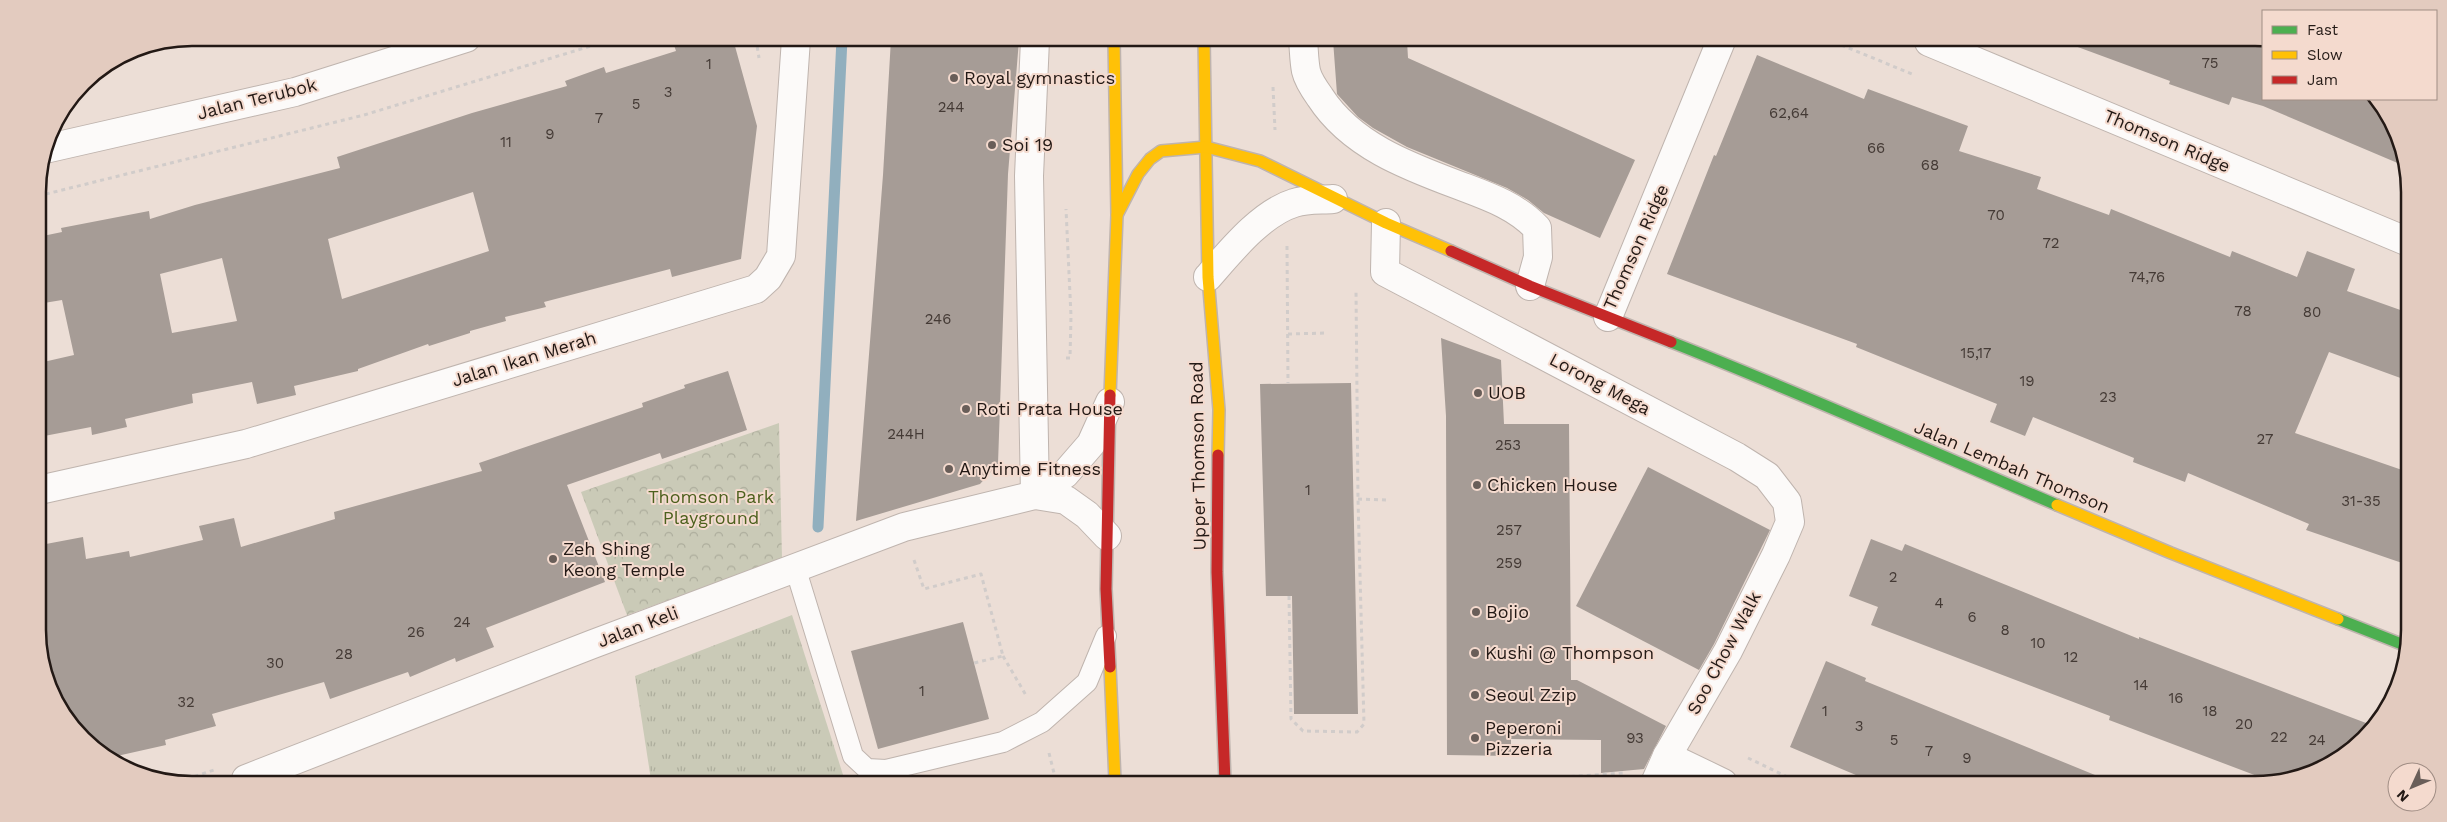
<svg xmlns="http://www.w3.org/2000/svg" width="2447" height="822" viewBox="0 0 2447 822" font-family="'Work Sans',sans-serif">
  <style>
    .grass { fill: url(#grass-tufts) }
    .park { fill: url(#park-crowns) }
    .lines { fill: none; stroke-linecap: round; stroke-linejoin: round }
    .stream { stroke: #91afbe; stroke-width: 11 }
    .building { fill: #a69c96; fill-rule: evenodd }
    .lane-casing { stroke: #bfb4ae; stroke-width: 22 }
    .street-casing { stroke: #bfb4ae; stroke-width: 30 }
    .fast-casing { stroke: #bfb4ae; stroke-width: 14 }
    .slow-casing { stroke: #bfb4ae; stroke-width: 14 }
    .jam-casing { stroke: #bfb4ae; stroke-width: 14 }
    .path { stroke: #d1ccca; stroke-width: 3; stroke-dasharray: 4 4; stroke-linecap: butt }
    .lane { stroke: #fcfaf9; stroke-width: 20 }
    .street { stroke: #fcfaf9; stroke-width: 28 }
    .fast { stroke: #4caf50; stroke-width: 11 }
    .slow { stroke: #ffc107; stroke-width: 11 }
    .jam { stroke: #c62828; stroke-width: 11 }
    .poi-dot { fill: #695e59; stroke: #f4dace; stroke-width: 2 }
    .labels { text-anchor: middle; stroke-width: 4; stroke-linejoin: round; paint-order: stroke }
    .number-label { font-size: 15px; fill: #443a35 }
    .poi-label { font-size: 18px; fill: #231915; stroke: #f4dace; text-anchor: start }
    .street-label { font-size: 18px; fill: #231915; stroke: #f4dace }
    .park-label { font-size: 18px; fill: #4c601d; stroke: #f4dace }
    .rim { fill: none; stroke: #231915; stroke-width: 2.5 }
  </style>
  <defs>
    <pattern id="grass-tufts" width="24" height="20" patternUnits="userSpaceOnUse" patternTransform="scale(1.25)"><rect width="24" height="20" fill="#cacab7"/><path d="M3 7l-1-3M5 7V3M7 7l1-3M15 17l-1-3M17 17v-4M19 17l1-3" fill="none" stroke="#adad9c"/></pattern>
    <pattern id="park-crowns" width="20" height="18" patternUnits="userSpaceOnUse" patternTransform="scale(1.25)"><rect width="20" height="18" fill="#cacab7"/><path d="M2 6a3 3 0 1 1 6 0M12 15a3 3 0 1 1 6 0" fill="none" stroke="#adad9c"/></pattern>
  </defs>
  <rect width="100%" height="100%" fill="#ecded6"/>
  <path class="grass" d="M792,615l53,166 -194,-1 -16,-104z"/>
  <path class="park" d="M779,423l3,136 -155,56 -46,-123z"/>
  <g class="lines">
    <path class="stream" d="M818,527l24,-488"/>
  </g>
  <g class="building">
    <path d="M672,39h61l24,87 -16,133 -69,18 -2,-8 -126,33 2,5 -41,10 1,4 -36,10v2l-41,13 -1,-2 -70,25v2l-64,15 2,9 -39,9 -5,-22 -60,12 1,9 -68,16 2,8 -35,8 -1,-8 -52,10v-74l35,-8 -12,-55 -24,4v-67l24,-5 -1,-4 88,-17 1,8 45,-14 145,-37 -3,-11 135,-44 95,-27 -2,-5 39,-14 2,6 70,-22zM473,192l16,59 -147,48 -14,-60zM222,258l15,63 -65,12 -12,-59z"/>
    <path d="M891,39l128,1 -11,134 -10,290 -18,20 -124,37 27,-346z"/>
    <path d="M1333,40l74,1 1,17 227,102 -35,78 -56,-25 -16,-13 -21,-12 -100,-41 -34,-19 -15,-11 -21,-23z"/>
    <path d="M2075,42l188,1v56h112l32,63v5l-144,-61 -31,-9 -3,8 -60,-21 1,-3 -95,-35z"/>
    <path d="M1757,55l107,44 4,-10 100,37 -9,25 82,26 -4,12 72,26 2,-6 119,48 2,-6 65,26 10,-26 48,18 -8,22 59,21v68l-77,-28 -34,81 110,38v93l-99,-34 3,-6 -121,-51 -3,9 -52,-20 1,-4 -101,-41 -8,19 -35,-14 7,-18 -141,-57 1,-3 -190,-70 47,-119 2,1z"/>
    <path d="M1441,338l60,22 3,64h65l2,256h6l89,46 -22,43 -43,4v-33l-90,-1v17l-64,-1 -1,-339z"/>
    <path d="M728,371l19,59 -85,29 -2,-6 -93,32 38,97 -119,46 8,19 -38,15 -1,-4 -45,19 -2,-5 -78,27 -6,-17 -112,32 4,12 -51,14 1,5 -58,13 -32,-26 -36,-72v-107l7,-1 -1,-8 37,-7 3,22 43,-8 1,6 73,-17 -4,-14 35,-8 7,29 94,-28 -1,-7 148,-41 -3,-8 164,-56 -1,-4 43,-15 -1,-3z"/>
    <path d="M1351,383l7,331h-64l-2,-118h-26l-6,-212z"/>
    <path d="M1648,467l122,63 -56,114 -15,26 -123,-64z"/>
    <path d="M1871,539l31,12 3,-7 234,95v-2l235,89 -25,26 -35,21 -41,9 -164,-62 1,-4 -239,-91 7,-18 -29,-11z"/>
    <path d="M963,622l26,97 -111,30 -27,-98z"/>
    <path d="M1826,661l40,17 -1,3 252,103 -242,-1 -31,-13 -54,-23z"/>
  </g>
  <g class="lines">
    <g class="lane-casing">
      <path id="lane" d="M795,567l58,189 14,13 19,1 117,-28 39,-20 45,-40 19,-46"/>
    </g>
    <g class="street-casing">
      <g id="street">
        <path d="M1035,40l-6,136 6,319"/>
        <path d="M1303,40c1,10 1,21 3,31 2,9 9,19 14,26 31,48 87,69 138,88 29,11 57,20 79,43l1,29 -8,29"/>
        <path d="M1929,42l477,199"/>
        <path d="M45,149l250,-57 171,-54"/>
        <path d="M1386,223l-1,49 352,185 30,19 20,26 3,20 -14,33 -48,96 -61,105 -12,27"/>
        <path d="M1208,277c22,-25 53,-64 86,-74 11,-4 27,-3 39,-4"/>
        <path d="M1608,317l113,-276"/>
        <path d="M39,490l207,-46 510,-155 12,-11 13,-22 15,-217"/>
        <path d="M1035,495l31,5 21,15 20,21"/>
        <path d="M1667,756l56,27"/>
        <path d="M246,779l347,-135 311,-117 131,-32 30,-21 26,-30 19,-42"/>
      </g>
    </g>
    <g class="fast-casing">
      <g id="fast">
        <path d="M1671,342c130,51 257,108 386,163"/>
        <path d="M2338,619l66,26"/>
      </g>
    </g>
    <g class="slow-casing">
      <g id="slow">
        <path d="M1204,40l4,237 11,133 -1,45"/>
        <path d="M1117,215l21,-41 12,-15 11,-8 45,-4 54,14 126,62 65,28"/>
        <path d="M1110,395l7,-180 -3,-175"/>
        <path d="M2057,505l114,48 167,66"/>
        <path d="M1110,667l5,114"/>
      </g>
    </g>
    <g class="jam-casing">
      <g id="jam">
        <path d="M1451,251l79,35 141,56"/>
        <path d="M1218,455l-1,117 8,210"/>
        <path d="M1110,667l-4,-78 4,-194"/>
      </g>
    </g>
    <g class="path">
      <path d="M756,39l3,19"/>
      <path d="M1834,42l78,32"/>
      <path d="M1273,87l2,43"/>
      <path d="M38,196l326,-81 250,-76"/>
      <path d="M1287,246l1,137"/>
      <path d="M1288,334l39,-1"/>
      <path d="M1066,358h4l1,-42 -5,-107"/>
      <path d="M1358,499l29,1"/>
      <path d="M914,560l10,29 57,-15 22,82 -29,7"/>
      <path d="M1289,596l2,123 12,12 54,1 7,-8 -6,-225 -2,-209"/>
      <path d="M1003,656l24,41"/>
      <path d="M1049,753l7,28"/>
      <path d="M1748,758l52,25"/>
      <path d="M187,779l27,-9"/>
      <path d="M1491,782l132,-9"/>
    </g>
    <use href="#lane" class="lane"/>
    <use href="#street" class="street"/>
    <use href="#fast" class="fast"/>
    <use href="#slow" class="slow"/>
    <use href="#jam" class="jam"/>
  </g>
  <g class="poi-dot">
    <circle cx="954" cy="78" r="5"/>
    <circle cx="992" cy="145" r="5"/>
    <circle cx="1478" cy="393" r="5"/>
    <circle cx="966" cy="409" r="5"/>
    <circle cx="949" cy="469" r="5"/>
    <circle cx="1477" cy="485" r="5"/>
    <circle cx="553" cy="559" r="5"/>
    <circle cx="1476" cy="612" r="5"/>
    <circle cx="1475" cy="653" r="5"/>
    <circle cx="1475" cy="695" r="5"/>
    <circle cx="1475" cy="738" r="5"/>
  </g>
  <g class="labels">
    <g class="number-label">
      <text x="2210" y="68">75</text>
      <text x="709" y="69">1</text>
      <text x="668" y="97">3</text>
      <text x="636" y="109">5</text>
      <text x="951" y="112">244</text>
      <text x="1789" y="118">62,64</text>
      <text x="599" y="123">7</text>
      <text x="550" y="139">9</text>
      <text x="506" y="147">11</text>
      <text x="1876" y="153">66</text>
      <text x="1930" y="170">68</text>
      <text x="1996" y="220">70</text>
      <text x="2051" y="248">72</text>
      <text x="2147" y="282">74,76</text>
      <text x="2243" y="316">78</text>
      <text x="2312" y="317">80</text>
      <text x="938" y="324">246</text>
      <text x="1976" y="358">15,17</text>
      <text x="2027" y="386">19</text>
      <text x="2108" y="402">23</text>
      <text x="906" y="439">244H</text>
      <text x="2265" y="444">27</text>
      <text x="1508" y="450">253</text>
      <text x="1308" y="495">1</text>
      <text x="2361" y="506">31-35</text>
      <text x="1509" y="535">257</text>
      <text x="1509" y="568">259</text>
      <text x="1893" y="582">2</text>
      <text x="1939" y="608">4</text>
      <text x="1972" y="622">6</text>
      <text x="462" y="627">24</text>
      <text x="2005" y="635">8</text>
      <text x="416" y="637">26</text>
      <text x="2038" y="648">10</text>
      <text x="344" y="659">28</text>
      <text x="2071" y="662">12</text>
      <text x="275" y="668">30</text>
      <text x="2141" y="690">14</text>
      <text x="922" y="696">1</text>
      <text x="2176" y="703">16</text>
      <text x="186" y="707">32</text>
      <text x="1825" y="716">1</text>
      <text x="2210" y="716">18</text>
      <text x="2244" y="729">20</text>
      <text x="1859" y="731">3</text>
      <text x="2279" y="742">22</text>
      <text x="1635" y="743">93</text>
      <text x="1894" y="745">5</text>
      <text x="2317" y="745">24</text>
      <text x="1929" y="756">7</text>
      <text x="1967" y="763">9</text>
    </g>
    <g class="poi-label">
      <text x="964" y="84">Royal gymnastics</text>
      <text x="1002" y="151">Soi 19</text>
      <text x="1488" y="399">UOB</text>
      <text x="976" y="415">Roti Prata House</text>
      <text x="959" y="475">Anytime Fitness</text>
      <text x="1487" y="491">Chicken House</text>
      <text x="563" y="555">Zeh Shing<tspan x="563" dy="21">Keong Temple</tspan></text>
      <text x="1486" y="618">Bojio</text>
      <text x="1485" y="659">Kushi @ Thompson</text>
      <text x="1485" y="701">Seoul Zzip</text>
      <text x="1485" y="734">Peperoni<tspan x="1485" dy="21">Pizzeria</tspan></text>
    </g>
    <g class="street-label">
      <text transform="translate(257 99) rotate(-14)" y="6">Jalan Terubok</text>
      <text transform="translate(2167 141) rotate(23)" y="6">Thomson Ridge</text>
      <text transform="translate(1636 247) rotate(-66)" y="6">Thomson Ridge</text>
      <text transform="translate(524 359) rotate(-17)" y="6">Jalan Ikan Merah</text>
      <text transform="translate(1600 384) rotate(28)" y="6">Lorong Mega</text>
      <text transform="translate(1198 456) rotate(-91)" y="6">Upper Thomson Road</text>
      <text transform="translate(2012 467) rotate(23)" y="6">Jalan Lembah Thomson</text>
      <text transform="translate(638 627) rotate(-21)" y="6">Jalan Keli</text>
      <text transform="translate(1724 653) rotate(-62)" y="6">Soo Chow Walk</text>
    </g>
    <g class="park-label">
      <text x="711" y="503">Thomson Park<tspan x="711" dy="21">Playground</tspan></text>
    </g>
  </g>
  <path d="M0 0H2447V822H0ZM192 46H2255A146 146 0 0 1 2401 192V630A146 146 0 0 1 2255 776H192A146 146 0 0 1 46 630V192A146 146 0 0 1 192 46Z" fill="#e3cbbf" fill-rule="evenodd"/>
  <path class="rim" d="M192 46H2255A146 146 0 0 1 2401 192V630A146 146 0 0 1 2255 776H192A146 146 0 0 1 46 630V192A146 146 0 0 1 192 46Z"/>
  <rect x="2262" y="10" width="175" height="90" fill="#f4dace" stroke="#a08d84"/>
  <rect x="2272" y="26" width="25" height="8" fill="#4caf50" stroke="#a08d84"/>
  <text x="2307" y="35" font-size="15" fill="#231915">Fast</text>
  <rect x="2272" y="51" width="25" height="8" fill="#ffc107" stroke="#a08d84"/>
  <text x="2307" y="60" font-size="15" fill="#231915">Slow</text>
  <rect x="2272" y="76" width="25" height="8" fill="#c62828" stroke="#a08d84"/>
  <text x="2307" y="85" font-size="15" fill="#231915">Jam</text>
  <g transform="translate(2412 787) rotate(226)"><circle r="24" fill="#f4dace" stroke="#a08d84"/>
  <path d="M0-4L9 19L0 12L-9 19Z" fill="#695e59"/>
  <text y="-8" font-size="14" font-weight="bold" text-anchor="middle" fill="#231915">N</text>
  </g>
</svg>
